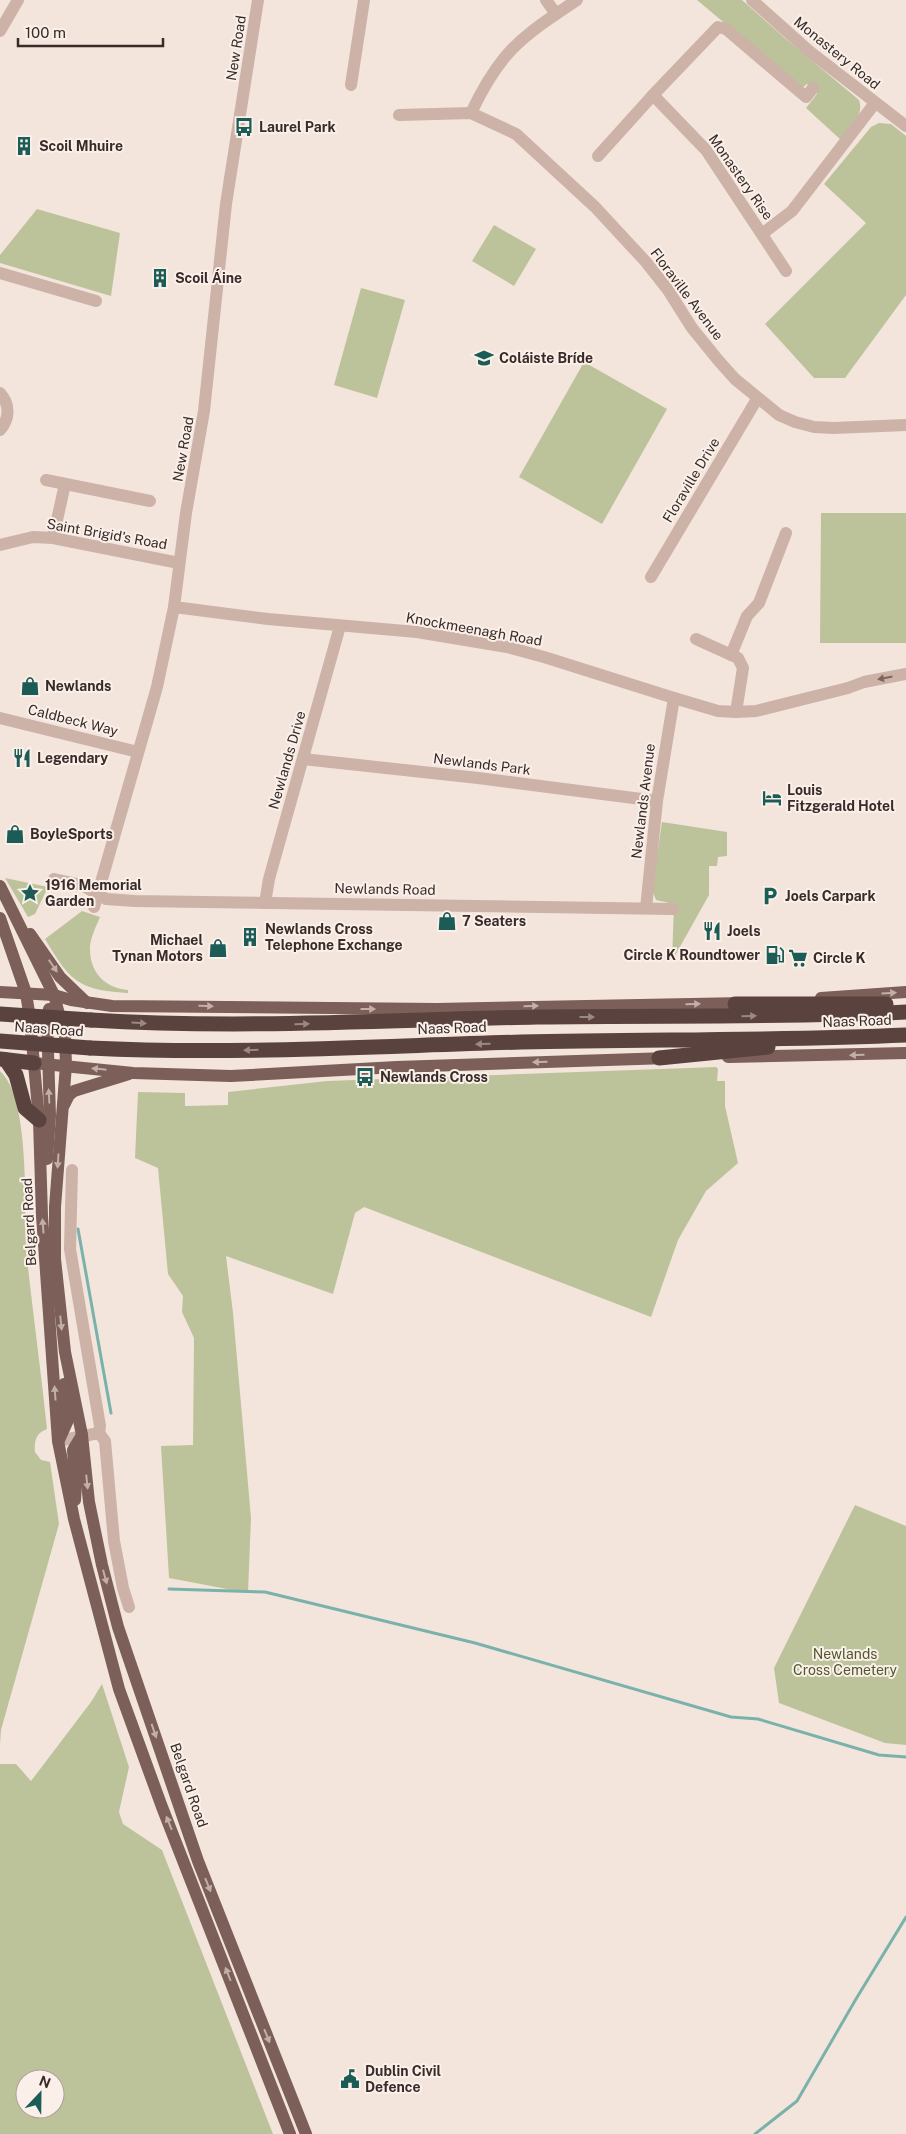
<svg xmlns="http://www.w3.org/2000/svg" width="906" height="2134" viewBox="0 0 906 2134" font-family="'Public Sans',sans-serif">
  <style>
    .green { fill: #bcc39b; fill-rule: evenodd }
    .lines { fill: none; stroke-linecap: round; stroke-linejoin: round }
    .stream { stroke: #7ab2ab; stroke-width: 3 }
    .minor { stroke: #ccb2a7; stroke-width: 12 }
    .major { stroke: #7b5f58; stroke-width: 12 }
    .highway { stroke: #5a433f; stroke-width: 15 }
    .highway-bridge { stroke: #5a433f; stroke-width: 15 }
    .oneway { fill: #7b6861 }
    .oneway2 { fill: #c1afa8 }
    .oneway3 { fill: #9a8883 }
    .labels { text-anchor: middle; stroke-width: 4; stroke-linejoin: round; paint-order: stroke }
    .street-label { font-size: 14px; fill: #382b28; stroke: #faf0e9 }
    .poi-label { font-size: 14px; font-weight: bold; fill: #382b28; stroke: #faf0e9; text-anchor: start }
    .park-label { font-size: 14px; fill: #4e582b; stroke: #faf0e9 }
  </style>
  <rect width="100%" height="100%" fill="#f3e5dc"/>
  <g class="green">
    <path d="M697,0h45l44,39 73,61c6,15 -10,29 -18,40l-35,-32 11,-14 -10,-10 -5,4z"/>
    <path d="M879,123l12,1 15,12v159l-61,83h-31l-49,-54 101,-101 -42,-39 47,-57z"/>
    <path d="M37,209l83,24 -9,63 -111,-33v-8z"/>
    <path d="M494,225l42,24 -22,37 -42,-25z"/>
    <path d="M361,288l44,12 -28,98 -43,-13z"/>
    <path d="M584,362l83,47 -65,115 -83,-47z"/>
    <path d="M821,513h85v130h-86z"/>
    <path d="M662,822l65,10v24l-9,1 -1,9h-8v29l-37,66 2,-57 -18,-4 -4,-10z"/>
    <path d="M5,878l43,9 -13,27 -7,3z"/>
    <path d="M82,911l18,6c-4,10 -11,23 -10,34 1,23 16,37 38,39v3c-50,-3 -58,-12 -83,-54z"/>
    <path d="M716,1067l2,2 -1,12h8v25l13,57 -32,28 -28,49 -27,77 -287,-110 -9,6 -22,81 -107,-38 7,57 18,205 -3,75 -79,-15 -8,-132 32,-1 1,-107 -12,-26 1,-16 -15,-22 -10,-106 -23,-10 3,-66 47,1v13l43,-1v-13l99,-11z"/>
    <path d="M0,1071c32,29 23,144 27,187 6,57 14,113 20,171 -11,4 -13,12 -12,23l6,8 9,2 9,62 -58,206 -1,15z"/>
    <path d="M855,1505l51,21v219l-21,-2 -106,-40 -5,-35z"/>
    <path d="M102,1684l27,83 -10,45 4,12 39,26 111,284h-273v-370h16l15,17 60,-79zM25,2079h30v30h-30z"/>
  </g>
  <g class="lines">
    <g class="stream">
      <path d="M78,1229l33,184"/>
      <path d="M169,1589l96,3 210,51 256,74 27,2 121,36 27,2"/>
      <path d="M755,2134l42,-33 59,-102 50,-82"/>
    </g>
    <g class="minor">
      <path d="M546,0l10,14"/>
      <path d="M752,0l57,51 97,75"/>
      <path d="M0,31l18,-31"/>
      <path d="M351,85l13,-85"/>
      <path d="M653,95l53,55 80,121"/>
      <path d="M471,113c9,-19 20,-39 34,-56 19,-23 47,-40 72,-57"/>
      <path d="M399,115l72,-2 45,21 79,73 51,55 22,28 24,38 26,32 17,19 44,36 16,7 19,5 20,1 72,-3"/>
      <path d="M598,156l55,-61 65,-68 8,2 80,68 7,-9"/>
      <path d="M762,234l30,-23 83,-108"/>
      <path d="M0,273l96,28"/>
      <path d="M0,393c10,11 10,26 0,37"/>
      <path d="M46,480l104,21"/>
      <path d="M53,538l12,-54"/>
      <path d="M0,545l33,-8 20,1 126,25"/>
      <path d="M651,577l106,-178"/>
      <path d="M174,607l94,12 149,13 90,15 37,10 130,41 44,13 18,1 20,-1 92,-23 16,-6 42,-8"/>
      <path d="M696,639l42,19 5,10 -7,44"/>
      <path d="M731,655l16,-39 12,-13 27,-70"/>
      <path d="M0,718l138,34"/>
      <path d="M303,759l175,19 179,23"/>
      <path d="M54,879l28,6 24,14 29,2 538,8"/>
      <path d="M265,903l4,-24 71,-253"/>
      <path d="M94,907l63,-220 17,-80 12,-94 18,-102 22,-207 32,-204"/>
      <path d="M646,908l11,-107 17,-103"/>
      <path d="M72,1170l-2,79 30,177 -1,7"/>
      <path d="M58,1441l41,-8 6,8 9,100 9,47 6,19"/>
    </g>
    <g class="major">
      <path d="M0,886l54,109 11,42 1,28 -11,142v52l10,93 17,83 7,67 13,63 16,62 80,234 108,273"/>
      <path d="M0,918l26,75 4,26 9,101 3,96 16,225 16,78 45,170 43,118 128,327"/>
      <path d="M30,934l30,43 27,26"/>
      <path d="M0,992l54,3 17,5 41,6 325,3 307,-6"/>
      <path d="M821,998l85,-6"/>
      <path d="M728,1057l178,-4"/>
      <path d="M34,1063l99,10 98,3 166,-9 271,-9"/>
      <path d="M64,1105l5,-10 5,-4 55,-17"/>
      <path d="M47,1159l3,-43 -3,-97 2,-10"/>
      <path d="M59,1440l9,-20 -4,-36"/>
      <path d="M75,1500l1,-15 -3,-35 9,-15"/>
    </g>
    <g class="highway">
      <path d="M735,1004h151"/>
      <path d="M91,1020c149,9 297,0 446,-3 123,-2 246,1 369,-5"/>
      <path d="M90,1048c144,7 287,-2 431,-6 128,-3 257,-1 385,-7"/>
      <path d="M659,1058l109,-11"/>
      <path d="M0,1059l34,4"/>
      <path d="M6,1060l10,15 9,33 14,12"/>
    </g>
    <g class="highway-bridge">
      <path d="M0,1014l91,6"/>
      <path d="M0,1041l90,7"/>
    </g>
  </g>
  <defs><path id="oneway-solid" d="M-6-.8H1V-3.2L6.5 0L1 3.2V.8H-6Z" transform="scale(1.25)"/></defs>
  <use class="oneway" href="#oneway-solid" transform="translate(885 678) rotate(169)"/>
  <g class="oneway2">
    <use href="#oneway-solid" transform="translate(53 966) rotate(56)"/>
    <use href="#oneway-solid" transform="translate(889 993) rotate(-4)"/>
    <use href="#oneway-solid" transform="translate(693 1004) rotate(-1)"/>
    <use href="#oneway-solid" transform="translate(206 1006) rotate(1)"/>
    <use href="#oneway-solid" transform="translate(531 1006) rotate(-1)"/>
    <use href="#oneway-solid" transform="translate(368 1009)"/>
    <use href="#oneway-solid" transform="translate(857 1055) rotate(178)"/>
    <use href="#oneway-solid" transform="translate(540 1062) rotate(178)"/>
    <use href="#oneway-solid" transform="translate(99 1069) rotate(-174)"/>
    <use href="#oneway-solid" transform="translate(49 1096) rotate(-93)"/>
    <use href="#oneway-solid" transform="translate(58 1161) rotate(94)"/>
    <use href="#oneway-solid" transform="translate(43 1226) rotate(-94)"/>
    <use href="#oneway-solid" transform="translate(61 1323) rotate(84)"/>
    <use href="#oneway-solid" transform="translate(55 1393) rotate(-94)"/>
    <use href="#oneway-solid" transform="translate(87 1482) rotate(84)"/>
    <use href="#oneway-solid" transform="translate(105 1577) rotate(75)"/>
    <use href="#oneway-solid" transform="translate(154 1731) rotate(71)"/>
    <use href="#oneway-solid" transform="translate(169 1823) rotate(-112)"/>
    <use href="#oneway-solid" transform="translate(208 1885) rotate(68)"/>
    <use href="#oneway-solid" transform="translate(228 1974) rotate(-111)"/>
    <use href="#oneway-solid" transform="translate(267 2036) rotate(68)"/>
  </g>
  <g class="oneway3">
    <use href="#oneway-solid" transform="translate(749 1016) rotate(-1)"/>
    <use href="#oneway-solid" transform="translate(587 1017)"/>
    <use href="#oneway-solid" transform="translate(139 1023) rotate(3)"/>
    <use href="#oneway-solid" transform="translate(302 1024) rotate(-2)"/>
    <use href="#oneway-solid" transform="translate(483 1044) rotate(178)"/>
    <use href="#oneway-solid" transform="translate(251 1050) rotate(179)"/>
  </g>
  <defs>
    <g id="bus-bare" transform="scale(1.5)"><path d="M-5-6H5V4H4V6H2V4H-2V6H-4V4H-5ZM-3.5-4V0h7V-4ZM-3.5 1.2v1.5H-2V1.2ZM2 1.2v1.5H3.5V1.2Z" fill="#1c5c56" stroke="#faf0e9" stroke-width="2.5" paint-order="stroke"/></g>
    <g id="building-bare" transform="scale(1.5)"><path d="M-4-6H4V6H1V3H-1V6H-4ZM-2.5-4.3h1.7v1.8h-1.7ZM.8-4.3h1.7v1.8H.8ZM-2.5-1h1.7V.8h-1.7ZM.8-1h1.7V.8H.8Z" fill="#1c5c56" stroke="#faf0e9" stroke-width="2.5" paint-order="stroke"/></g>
    <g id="school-bare" transform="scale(1.5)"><path d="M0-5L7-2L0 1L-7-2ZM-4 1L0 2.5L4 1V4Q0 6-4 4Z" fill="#1c5c56" stroke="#faf0e9" stroke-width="2.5" paint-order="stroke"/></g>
    <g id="shop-bare" transform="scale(1.5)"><path d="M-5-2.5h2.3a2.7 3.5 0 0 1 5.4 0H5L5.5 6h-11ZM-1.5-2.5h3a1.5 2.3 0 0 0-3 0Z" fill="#1c5c56" stroke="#faf0e9" stroke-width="2.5" paint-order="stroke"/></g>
    <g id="restaurant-bare" transform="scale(1.5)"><path d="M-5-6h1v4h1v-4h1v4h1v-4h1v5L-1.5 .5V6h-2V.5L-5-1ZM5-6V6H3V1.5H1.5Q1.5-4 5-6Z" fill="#1c5c56" stroke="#faf0e9" stroke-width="2.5" paint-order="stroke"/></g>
    <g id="hotel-bare" transform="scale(1.5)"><path d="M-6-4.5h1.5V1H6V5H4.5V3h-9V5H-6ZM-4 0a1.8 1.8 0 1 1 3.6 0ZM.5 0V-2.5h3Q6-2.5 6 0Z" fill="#1c5c56" stroke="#faf0e9" stroke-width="2.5" paint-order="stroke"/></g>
    <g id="sight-bare" transform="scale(1.5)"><path d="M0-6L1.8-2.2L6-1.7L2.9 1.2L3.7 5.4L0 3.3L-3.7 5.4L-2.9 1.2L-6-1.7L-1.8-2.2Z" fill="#1c5c56" stroke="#faf0e9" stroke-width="2.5" paint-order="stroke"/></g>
    <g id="parking-bare" transform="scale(1.5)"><path d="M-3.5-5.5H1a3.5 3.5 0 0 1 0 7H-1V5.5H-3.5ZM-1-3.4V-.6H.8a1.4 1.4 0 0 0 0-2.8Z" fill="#1c5c56" stroke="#faf0e9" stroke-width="2.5" paint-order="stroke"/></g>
    <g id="fuel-bare" transform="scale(1.5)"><path d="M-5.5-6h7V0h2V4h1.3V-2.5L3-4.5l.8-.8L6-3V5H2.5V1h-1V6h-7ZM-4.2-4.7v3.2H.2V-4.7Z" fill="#1c5c56" stroke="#faf0e9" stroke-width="2.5" paint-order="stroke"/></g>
    <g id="supermarket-bare" transform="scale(1.5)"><path d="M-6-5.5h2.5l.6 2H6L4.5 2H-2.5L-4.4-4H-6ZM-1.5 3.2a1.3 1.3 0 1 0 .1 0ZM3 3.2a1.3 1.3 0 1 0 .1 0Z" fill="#1c5c56" stroke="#faf0e9" stroke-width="2.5" paint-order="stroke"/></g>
    <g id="civic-bare" transform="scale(1.5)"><path d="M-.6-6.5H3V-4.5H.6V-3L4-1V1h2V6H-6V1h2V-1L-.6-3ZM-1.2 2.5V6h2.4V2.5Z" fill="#1c5c56" stroke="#faf0e9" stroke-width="2.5" paint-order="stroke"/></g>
  </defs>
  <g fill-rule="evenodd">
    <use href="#bus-bare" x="244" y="127"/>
    <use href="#building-bare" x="24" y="146"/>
    <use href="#building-bare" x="160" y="278"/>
    <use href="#school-bare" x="484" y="358"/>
    <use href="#shop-bare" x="30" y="686"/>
    <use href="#restaurant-bare" x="22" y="758"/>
    <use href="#hotel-bare" x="772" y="798"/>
    <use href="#shop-bare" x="15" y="834"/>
    <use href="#sight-bare" x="30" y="893"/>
    <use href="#parking-bare" x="770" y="896"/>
    <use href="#shop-bare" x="447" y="921"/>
    <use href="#restaurant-bare" x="712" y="931"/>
    <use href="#building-bare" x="250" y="937"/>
    <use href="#shop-bare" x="218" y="948"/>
    <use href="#fuel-bare" x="775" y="955"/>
    <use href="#supermarket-bare" x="798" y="958"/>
    <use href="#bus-bare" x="365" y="1077"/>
    <use href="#civic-bare" x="350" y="2079"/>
  </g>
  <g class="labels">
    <g class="street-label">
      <text transform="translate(236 48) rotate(-81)" y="5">New Road</text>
      <text transform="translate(837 53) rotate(39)" y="5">Monastery Road</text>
      <text transform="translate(741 177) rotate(55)" y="5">Monastery Rise</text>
      <text transform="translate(687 294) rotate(53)" y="5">Floraville Avenue</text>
      <text transform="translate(183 449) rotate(-80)" y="5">New Road</text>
      <text transform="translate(691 480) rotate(-59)" y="5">Floraville Drive</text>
      <text transform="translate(107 534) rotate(10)" y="5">Saint Brigid's Road</text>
      <text transform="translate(474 629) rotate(10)" y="5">Knockmeenagh Road</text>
      <text transform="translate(73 720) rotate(14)" y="5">Caldbeck Way</text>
      <text transform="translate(287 760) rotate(-74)" y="5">Newlands Drive</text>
      <text transform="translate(482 764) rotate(7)" y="5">Newlands Park</text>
      <text transform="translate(643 801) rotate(-83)" y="5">Newlands Avenue</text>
      <text transform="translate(385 889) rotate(1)" y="5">Newlands Road</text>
      <text transform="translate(857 1021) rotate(-2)" y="5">Naas Road</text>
      <text transform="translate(452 1028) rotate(-2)" y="5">Naas Road</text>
      <text transform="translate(49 1029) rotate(4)" y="5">Naas Road</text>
      <text transform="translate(29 1222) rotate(-93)" y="5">Belgard Road</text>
      <text transform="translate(189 1785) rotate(71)" y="5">Belgard Road</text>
    </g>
    <g class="poi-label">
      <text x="259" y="132">Laurel Park</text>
      <text x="39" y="151">Scoil Mhuire</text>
      <text x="175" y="283">Scoil Áine</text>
      <text x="499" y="363">Coláiste Bríde</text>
      <text x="45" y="691">Newlands</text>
      <text x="37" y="763">Legendary</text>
      <text x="787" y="795">Louis<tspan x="787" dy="16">Fitzgerald Hotel</tspan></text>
      <text x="30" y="839">BoyleSports</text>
      <text x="45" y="890">1916 Memorial<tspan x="45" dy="16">Garden</tspan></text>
      <text x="785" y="901">Joels Carpark</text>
      <text x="462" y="926">7 Seaters</text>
      <text x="265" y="934">Newlands Cross<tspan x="265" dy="16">Telephone Exchange</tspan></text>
      <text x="727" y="936">Joels</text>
      <text x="203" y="945" text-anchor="end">Michael<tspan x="203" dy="16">Tynan Motors</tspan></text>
      <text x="760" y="960" text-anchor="end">Circle K Roundtower</text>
      <text x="813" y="963">Circle K</text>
      <text x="380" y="1082">Newlands Cross</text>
      <text x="365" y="2076">Dublin Civil<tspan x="365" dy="16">Defence</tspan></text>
    </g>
    <g class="park-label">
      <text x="845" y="1659">Newlands<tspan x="845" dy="16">Cross Cemetery</tspan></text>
    </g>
  </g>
  <g transform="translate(40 2094) rotate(22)"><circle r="24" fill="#faf0e9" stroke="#aca19c"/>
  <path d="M0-4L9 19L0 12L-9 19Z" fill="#1c5c56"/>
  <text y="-8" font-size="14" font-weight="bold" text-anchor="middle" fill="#382b28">N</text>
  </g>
  <path d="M18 38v8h145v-8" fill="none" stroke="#382b28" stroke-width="2.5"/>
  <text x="25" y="38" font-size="15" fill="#382b28" stroke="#faf0e9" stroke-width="4" paint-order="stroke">100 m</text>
</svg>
